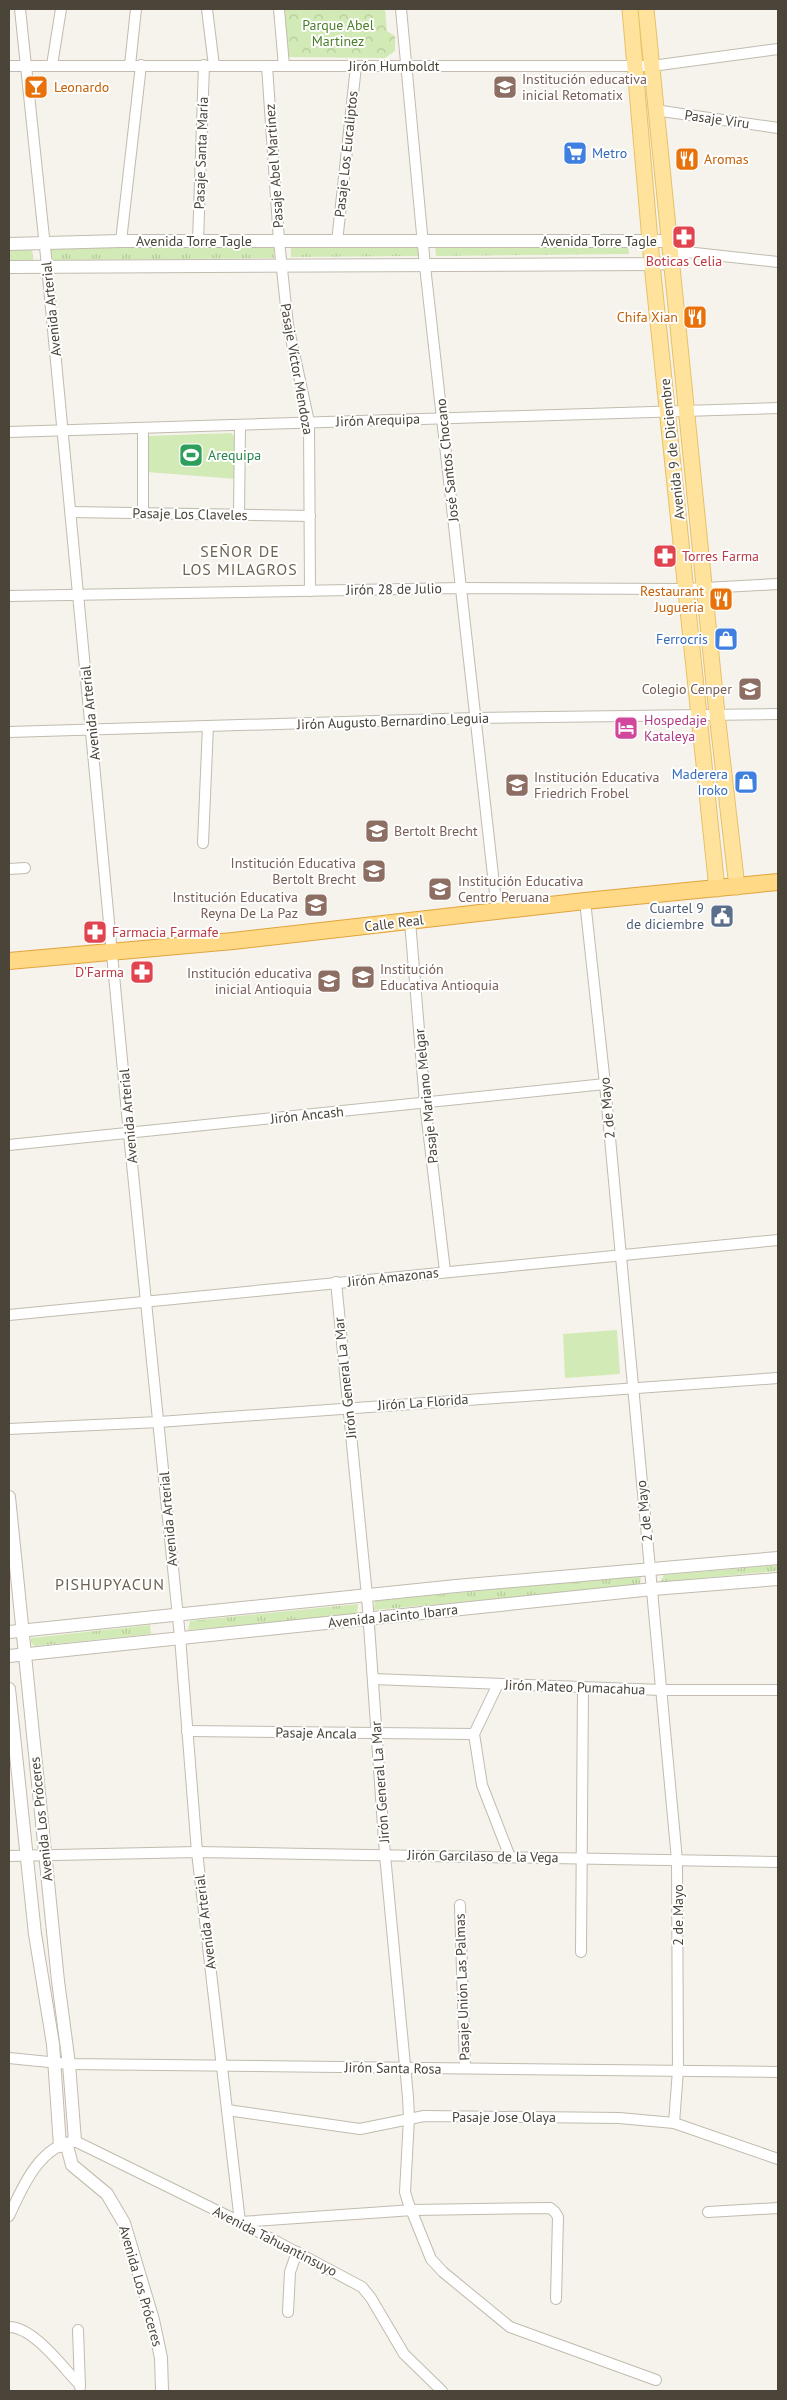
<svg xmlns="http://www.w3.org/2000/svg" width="787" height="2400" viewBox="0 0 787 2400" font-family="'PT Sans',sans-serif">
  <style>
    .grass { fill: url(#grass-tufts) }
    .park { fill: url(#park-crowns) }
    .pitch { fill: #d2eab5 }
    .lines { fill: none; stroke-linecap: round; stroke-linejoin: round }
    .minor-casing { stroke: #c2bbae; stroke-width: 12 }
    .tertiary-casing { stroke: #c2bbae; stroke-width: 14 }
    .primary-casing { stroke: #e6c16a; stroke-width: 17 }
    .trunk-casing { stroke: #e0a43c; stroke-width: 18 }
    .minor { stroke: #fff; stroke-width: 10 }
    .tertiary { stroke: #fff; stroke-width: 12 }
    .primary { stroke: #ffe39c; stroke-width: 15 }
    .trunk { stroke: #ffd985; stroke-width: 16 }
    .labels { text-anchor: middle; stroke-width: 4; stroke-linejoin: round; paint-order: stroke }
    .park-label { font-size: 14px; fill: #4a7f2a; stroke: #fff }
    .street-label { font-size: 14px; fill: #4b4439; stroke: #fff }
    .education-label { font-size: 14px; fill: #785e54; stroke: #fff; text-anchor: start }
    .food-label { font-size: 14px; fill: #c56008; stroke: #fff; text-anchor: start }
    .shop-label { font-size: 14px; fill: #366cbe; stroke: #fff; text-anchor: end }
    .health-label { font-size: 14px; fill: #be3a42; stroke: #fff; text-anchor: start }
    .leisure-label { font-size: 14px; fill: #27864d; stroke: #fff; text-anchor: start }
    .hotel-label { font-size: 14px; fill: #b23c85; stroke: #fff; text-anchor: start }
    .service-label { font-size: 14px; fill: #4e5e75; stroke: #fff; text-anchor: end }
    .quarter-label { font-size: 16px; letter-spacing: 1px; fill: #6e6250; stroke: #fff }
  </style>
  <defs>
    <pattern id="grass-tufts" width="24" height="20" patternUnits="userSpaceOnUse" patternTransform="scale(1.25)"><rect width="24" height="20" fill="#d2eab5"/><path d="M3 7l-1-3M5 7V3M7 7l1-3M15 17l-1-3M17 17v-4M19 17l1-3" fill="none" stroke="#b6ca9c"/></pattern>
    <pattern id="park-crowns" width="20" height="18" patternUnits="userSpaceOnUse" patternTransform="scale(1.25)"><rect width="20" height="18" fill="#d2eab5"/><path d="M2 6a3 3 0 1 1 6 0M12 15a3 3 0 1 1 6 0" fill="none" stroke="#b6ca9c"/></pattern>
  </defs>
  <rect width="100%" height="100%" fill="#f6f3ec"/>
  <g class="grass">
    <path d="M274,244v14l-223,2v-14z"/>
    <path d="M291,244l127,1v11l-127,1z"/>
    <path d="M435,245h193l1,9 -193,2z"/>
    <path d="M9,246h23l1,14 -24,1z"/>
    <path d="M778,1565v6l-118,11 4,-7z"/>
    <path d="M641,1575l-1,11 -266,24 1,-9z"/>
    <path d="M358,1604l-1,11 -169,15 2,-9z"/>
    <path d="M150,1625l1,9 -116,12 -4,-3v-5z"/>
  </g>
  <path class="park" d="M283,9h102l2,22 8,5v15l-10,7 -96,-1z"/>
  <g class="pitch">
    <path d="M231,433l4,4 1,42 -89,-7v-34l2,-2z"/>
    <path d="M617,1330l3,44 -55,4 -2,-44z"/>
  </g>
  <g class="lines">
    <g class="minor-casing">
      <g id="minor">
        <path d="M20,9l27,257 82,868 51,503 17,215 43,370 173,-12 137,-2 5,4 3,5 -2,82"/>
        <path d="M207,9l7,57"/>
        <path d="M279,9l5,57"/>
        <path d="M401,9l24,257 72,645"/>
        <path d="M52,65l9,-56"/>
        <path d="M130,65l6,-56"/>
        <path d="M9,66h643l126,-17"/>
        <path d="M267,66l12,175 9,84 21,97 1,169"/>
        <path d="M655,110l123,18"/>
        <path d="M121,241l20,-176"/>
        <path d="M198,241l6,-176"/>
        <path d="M337,242l19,-176"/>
        <path d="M686,252l92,10"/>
        <path d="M143,428v85"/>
        <path d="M9,432l769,-24"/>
        <path d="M71,512l239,4"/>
        <path d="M239,515l1,-90"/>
        <path d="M9,596l452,-8 226,1 91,-5"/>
        <path d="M9,732l466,-14 303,-4"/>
        <path d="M203,843l5,-117"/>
        <path d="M9,869l16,-1"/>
        <path d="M585,901l20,183 72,776 1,210 -4,53"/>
        <path d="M410,921l15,182 20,168"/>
        <path d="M9,1145l596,-61"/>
        <path d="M336,1282l31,314 18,259 23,242 1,21 -4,74 3,10 23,57 12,13 67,55 146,53"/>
        <path d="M9,1315l769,-75"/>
        <path d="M9,1429l150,-7 619,-44"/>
        <path d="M373,1679l289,11h116"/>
        <path d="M498,1684l-24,50 8,51 28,72"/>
        <path d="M187,1731l287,3"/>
        <path d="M9,1856l188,-4 581,10"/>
        <path d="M460,1905l5,163"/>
        <path d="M581,1952l2,-265"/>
        <path d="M9,2058l60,6 709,8"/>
        <path d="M227,2110l133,19 64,-13 195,2 55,5 104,36"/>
        <path d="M708,2212l70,-4"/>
        <path d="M9,2216c13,-28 30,-70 66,-75l165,81 122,65 9,11 33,56 38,37"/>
        <path d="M288,2312l2,-40 7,-20"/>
        <path d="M9,2327c25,0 54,41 71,58"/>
        <path d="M78,2330l2,57"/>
      </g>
    </g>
    <g class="tertiary-casing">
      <g id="tertiary">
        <path d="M9,244l112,-3h547l18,11 -16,11 -18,1 -643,3"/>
        <path d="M9,1497l49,484 11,83 6,77"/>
        <path d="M9,1632l447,-46 322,-28"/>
        <path d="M9,1656l644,-67 125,-10"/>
        <path d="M9,1689l26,245 18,110 7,102"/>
        <path d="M67,2146l5,19 35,29 17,29 29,97 8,38 1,33"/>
      </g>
    </g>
    <g class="primary-casing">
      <g id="primary">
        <path d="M630,9l22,255 65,625"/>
        <path d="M646,9l71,705 20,173"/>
      </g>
    </g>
    <g class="trunk-casing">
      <path id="trunk" d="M9,961l224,-20 352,-40 193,-19"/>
    </g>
    <use href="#minor" class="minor"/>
    <use href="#tertiary" class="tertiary"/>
    <use href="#primary" class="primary"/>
    <use href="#trunk" class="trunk"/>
  </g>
  <defs>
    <g id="bar-square" transform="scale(1.25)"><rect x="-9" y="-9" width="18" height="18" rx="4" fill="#e8710a" stroke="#fff"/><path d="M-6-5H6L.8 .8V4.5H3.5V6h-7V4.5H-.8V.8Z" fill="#fff"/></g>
    <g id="school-square" transform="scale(1.25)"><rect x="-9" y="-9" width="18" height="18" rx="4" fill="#8d6e63" stroke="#fff"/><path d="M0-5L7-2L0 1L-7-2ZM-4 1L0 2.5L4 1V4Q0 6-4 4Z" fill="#fff"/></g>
    <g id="supermarket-square" transform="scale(1.25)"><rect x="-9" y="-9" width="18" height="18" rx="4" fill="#3f7fe0" stroke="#fff"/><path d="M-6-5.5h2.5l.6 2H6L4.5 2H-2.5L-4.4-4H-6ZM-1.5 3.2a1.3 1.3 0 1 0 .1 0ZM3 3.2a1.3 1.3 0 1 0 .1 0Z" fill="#fff"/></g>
    <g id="restaurant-square" transform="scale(1.25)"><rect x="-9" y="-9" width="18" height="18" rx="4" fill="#e8710a" stroke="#fff"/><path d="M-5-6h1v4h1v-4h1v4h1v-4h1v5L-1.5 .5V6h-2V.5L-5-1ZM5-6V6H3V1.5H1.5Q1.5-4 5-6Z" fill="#fff"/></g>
    <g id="pharmacy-square" transform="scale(1.25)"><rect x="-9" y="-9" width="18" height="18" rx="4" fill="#e0444e" stroke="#fff"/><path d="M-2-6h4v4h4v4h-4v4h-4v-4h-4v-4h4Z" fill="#fff"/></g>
    <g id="stadium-square" transform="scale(1.25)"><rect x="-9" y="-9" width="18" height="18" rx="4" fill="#2e9e5b" stroke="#fff"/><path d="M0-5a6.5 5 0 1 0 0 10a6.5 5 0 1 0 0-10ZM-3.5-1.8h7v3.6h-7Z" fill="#fff"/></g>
    <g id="shop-square" transform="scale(1.25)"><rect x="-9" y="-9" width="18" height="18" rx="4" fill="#3f7fe0" stroke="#fff"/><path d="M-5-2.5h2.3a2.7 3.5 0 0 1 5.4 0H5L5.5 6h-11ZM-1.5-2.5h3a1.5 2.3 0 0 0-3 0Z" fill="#fff"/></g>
    <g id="hotel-square" transform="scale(1.25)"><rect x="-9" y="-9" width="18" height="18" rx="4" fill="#d1479c" stroke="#fff"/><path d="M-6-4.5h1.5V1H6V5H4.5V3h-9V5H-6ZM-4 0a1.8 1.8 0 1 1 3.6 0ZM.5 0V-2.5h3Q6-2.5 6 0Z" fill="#fff"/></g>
    <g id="civic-square" transform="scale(1.25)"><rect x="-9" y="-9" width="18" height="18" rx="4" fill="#5c6f8a" stroke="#fff"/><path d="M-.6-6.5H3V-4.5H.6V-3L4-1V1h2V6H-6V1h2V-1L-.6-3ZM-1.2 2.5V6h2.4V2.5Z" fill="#fff"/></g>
  </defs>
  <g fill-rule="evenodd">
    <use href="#bar-square" x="36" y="87"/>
    <use href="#school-square" x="505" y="87"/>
    <use href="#supermarket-square" x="575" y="153"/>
    <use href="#restaurant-square" x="687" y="159"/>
    <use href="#pharmacy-square" x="684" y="237"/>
    <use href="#restaurant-square" x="695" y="317"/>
    <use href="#stadium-square" x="191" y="455"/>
    <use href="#pharmacy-square" x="665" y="556"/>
    <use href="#restaurant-square" x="721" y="599"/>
    <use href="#shop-square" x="726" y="639"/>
    <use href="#school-square" x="750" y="689"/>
    <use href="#hotel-square" x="626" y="728"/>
    <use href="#shop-square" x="746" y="782"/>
    <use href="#school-square" x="517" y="785"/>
    <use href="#school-square" x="377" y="831"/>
    <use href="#school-square" x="374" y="871"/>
    <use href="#school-square" x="440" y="889"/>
    <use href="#school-square" x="316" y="905"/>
    <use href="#civic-square" x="722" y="916"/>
    <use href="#pharmacy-square" x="95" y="932"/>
    <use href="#pharmacy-square" x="142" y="972"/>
    <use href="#school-square" x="363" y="977"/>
    <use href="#school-square" x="329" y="981"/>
  </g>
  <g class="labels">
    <g class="park-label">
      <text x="338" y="30">Parque Abel<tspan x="338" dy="16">Martinez</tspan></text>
    </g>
    <g class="street-label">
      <text x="394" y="71">Jirón Humboldt</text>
      <text transform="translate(717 119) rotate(8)" y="5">Pasaje Viru</text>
      <text transform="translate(201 153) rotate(-88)" y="5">Pasaje Santa María</text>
      <text transform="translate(346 154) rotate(-84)" y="5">Pasaje Los Eucaliptos</text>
      <text transform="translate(274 166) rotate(-94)" y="5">Pasaje Abel Martínez</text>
      <text x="194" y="246">Avenida Torre Tagle</text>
      <text x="599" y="246">Avenida Torre Tagle</text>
      <text transform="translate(51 309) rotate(-96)" y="5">Avenida Arterial</text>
      <text transform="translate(297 369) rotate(80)" y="5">Pasaje Víctor Mendoza</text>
      <text transform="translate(378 420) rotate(-2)" y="5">Jirón Arequipa</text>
      <text transform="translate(672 449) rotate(-96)" y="5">Avenida 9 de Diciembre</text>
      <text transform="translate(447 460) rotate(-96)" y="5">José Santos Chocano</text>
      <text transform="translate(190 514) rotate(1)" y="5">Pasaje Los Claveles</text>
      <text transform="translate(394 589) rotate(-1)" y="5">Jirón 28 de Julio</text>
      <text transform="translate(90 713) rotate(-96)" y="5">Avenida Arterial</text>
      <text transform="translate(393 721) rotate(-2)" y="5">Jirón Augusto Bernardino Leguia</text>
      <text transform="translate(394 923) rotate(-7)" y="5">Calle Real</text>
      <text transform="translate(426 1096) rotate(-96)" y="5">Pasaje Mariano Melgar</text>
      <text transform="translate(607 1108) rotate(-95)" y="5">2 de Mayo</text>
      <text transform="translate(307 1115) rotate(-6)" y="5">Jirón Ancash</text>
      <text transform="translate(128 1116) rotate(-95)" y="5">Avenida Arterial</text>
      <text transform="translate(393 1277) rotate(-6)" y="5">Jirón Amazonas</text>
      <text transform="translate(345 1378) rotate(-96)" y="5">Jirón General La Mar</text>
      <text transform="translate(423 1402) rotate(-4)" y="5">Jirón La Florida</text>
      <text transform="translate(644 1511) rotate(-96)" y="5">2 de Mayo</text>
      <text transform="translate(168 1519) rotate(-95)" y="5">Avenida Arterial</text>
      <text transform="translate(393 1616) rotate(-6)" y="5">Avenida Jacinto Ibarra</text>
      <text transform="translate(575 1687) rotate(2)" y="5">Jirón Mateo Pumacahua</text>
      <text transform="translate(316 1733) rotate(1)" y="5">Pasaje Ancala</text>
      <text transform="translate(380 1782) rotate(-94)" y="5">Jirón General La Mar</text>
      <text transform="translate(41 1819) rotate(-96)" y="5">Avenida Los Próceres</text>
      <text transform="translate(483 1856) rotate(1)" y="5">Jirón Garcilaso de la Vega</text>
      <text transform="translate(678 1915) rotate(-90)" y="5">2 de Mayo</text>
      <text transform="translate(205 1922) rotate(-97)" y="5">Avenida Arterial</text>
      <text transform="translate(462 1987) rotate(-92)" y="5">Pasaje Unión Las Palmas</text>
      <text transform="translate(393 2068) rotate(1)" y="5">Jirón Santa Rosa</text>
      <text x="504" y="2122">Pasaje Jose Olaya</text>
      <text transform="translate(275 2241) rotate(27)" y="5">Avenida Tahuantinsuyo</text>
      <text transform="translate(141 2286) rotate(74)" y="5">Avenida Los Próceres</text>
    </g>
    <g class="education-label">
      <text x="522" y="84">Institución educativa<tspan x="522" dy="16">inicial Retomatix</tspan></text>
      <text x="732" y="694" text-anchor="end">Colegio Cenper</text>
      <text x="534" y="782">Institución Educativa<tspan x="534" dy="16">Friedrich Frobel</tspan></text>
      <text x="394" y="836">Bertolt Brecht</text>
      <text x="356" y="868" text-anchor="end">Institución Educativa<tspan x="356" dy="16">Bertolt Brecht</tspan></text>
      <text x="458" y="886">Institución Educativa<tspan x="458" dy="16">Centro Peruana</tspan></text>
      <text x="298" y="902" text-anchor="end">Institución Educativa<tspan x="298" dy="16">Reyna De La Paz</tspan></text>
      <text x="380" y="974">Institución<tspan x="380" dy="16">Educativa Antioquia</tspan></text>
      <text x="312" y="978" text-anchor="end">Institución educativa<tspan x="312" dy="16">inicial Antioquia</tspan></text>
    </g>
    <g class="food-label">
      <text x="54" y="92">Leonardo</text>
      <text x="704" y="164">Aromas</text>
      <text x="678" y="322" text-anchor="end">Chifa Xian</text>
      <text x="704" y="596" text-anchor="end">Restaurant<tspan x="704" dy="16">Jugueria</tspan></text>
    </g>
    <g class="shop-label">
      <text x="592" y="158" text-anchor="start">Metro</text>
      <text x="708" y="644">Ferrocris</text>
      <text x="728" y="779">Maderera<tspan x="728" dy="16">Iroko</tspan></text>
    </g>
    <g class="health-label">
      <text x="684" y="266" text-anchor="middle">Boticas Celia</text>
      <text x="682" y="561">Torres Farma</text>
      <text x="112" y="937">Farmacia Farmafe</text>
      <text x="124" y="977" text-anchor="end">D'Farma</text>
    </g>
    <g class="leisure-label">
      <text x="208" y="460">Arequipa</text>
    </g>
    <g class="hotel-label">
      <text x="644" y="725">Hospedaje<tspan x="644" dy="16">Kataleya</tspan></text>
    </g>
    <g class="service-label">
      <text x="704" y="913">Cuartel 9<tspan x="704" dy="16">de diciembre</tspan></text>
    </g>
    <g class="quarter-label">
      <text x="240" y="557">SEÑOR DE<tspan x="240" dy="18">LOS MILAGROS</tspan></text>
      <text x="110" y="1590">PISHUPYACUN</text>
    </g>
  </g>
  <rect width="787" height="2400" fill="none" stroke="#4b4439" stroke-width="20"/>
</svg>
